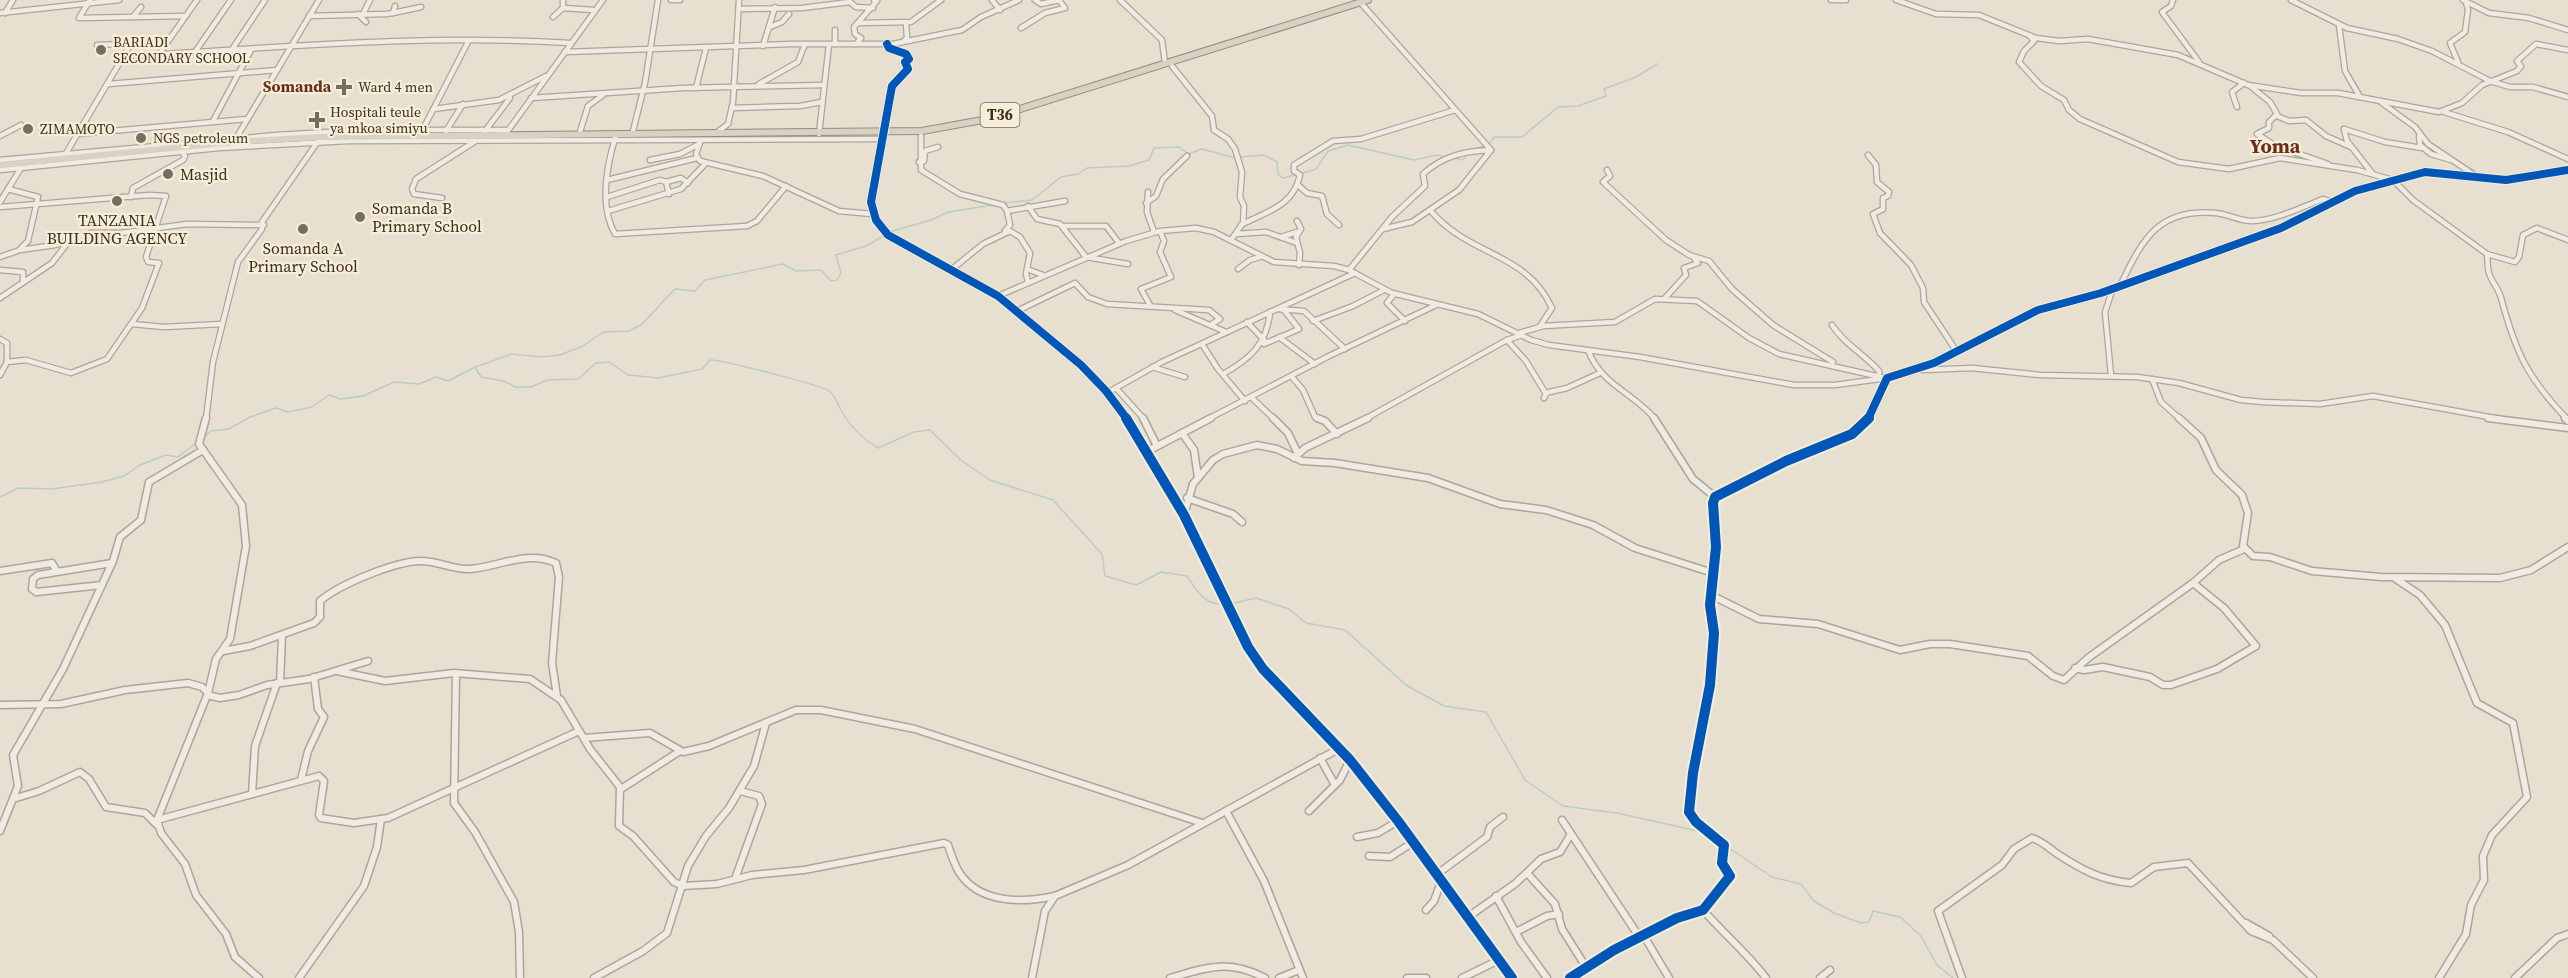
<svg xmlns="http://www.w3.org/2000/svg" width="2568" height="978" viewBox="0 0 2568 978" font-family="'Source Serif 4',serif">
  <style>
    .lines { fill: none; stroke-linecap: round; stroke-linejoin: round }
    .stream { stroke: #bcccc2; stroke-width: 1.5 }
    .minor-far1-casing { stroke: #ada599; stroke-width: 7 }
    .minor-casing { stroke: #ada599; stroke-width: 9 }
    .highway-casing { stroke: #928b80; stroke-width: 8 }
    .minor-far1 { stroke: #efebe3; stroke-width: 4.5 }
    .minor { stroke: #efebe3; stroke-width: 6 }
    .highway { stroke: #dad1c2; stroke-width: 6 }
    .cycleway-far1-casing { stroke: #f7eed8; stroke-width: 10 }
    .cycleway-casing { stroke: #f7eed8; stroke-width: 14 }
    .cycleway-far1 { stroke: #0057b8; stroke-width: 8 }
    .cycleway { stroke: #0057b8; stroke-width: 10 }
    .poi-dot { fill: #786c5e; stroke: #f7eed8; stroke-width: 2 }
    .labels { text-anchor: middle; stroke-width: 4.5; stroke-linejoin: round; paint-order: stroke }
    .far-poi-label { font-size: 14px; fill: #3d2e20; stroke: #f7eed8; text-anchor: start }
    .shield { fill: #f7eed8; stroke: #756857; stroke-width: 1.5 }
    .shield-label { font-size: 15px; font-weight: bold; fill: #3d2e20 }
    .far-quarter-label { font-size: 16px; font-weight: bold; fill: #6b2e1e; stroke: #f7eed8 }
    .poi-label { font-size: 16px; fill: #3d2e20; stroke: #f7eed8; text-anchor: start }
    .quarter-label { font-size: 20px; font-weight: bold; fill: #6b2e1e; stroke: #f7eed8 }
  </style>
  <rect width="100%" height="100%" fill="#e7e0d1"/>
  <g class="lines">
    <g class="stream">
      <path d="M1474,149l14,-4 7,-8h27l36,-30 20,-1 28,-10 -2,-7 32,-12 21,-13"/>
      <path d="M1240,157l24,-2 13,7 1,12 5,4 12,-3"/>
      <path d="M1454,158l8,2 6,-6"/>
      <path d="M1300,174l16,-5 12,-18 20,-6 66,15 23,-5 9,2"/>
      <path d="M1004,203l28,-3 29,-23 17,-3 9,-6 42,-2 20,-6 5,-12 25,-1 9,7 14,-5 33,9"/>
      <path d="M889,232l42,-12 17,-8 45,-7"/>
      <path d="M475,367l37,-13 29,3 19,-2 23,-9 20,-14 26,-1 12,-6 34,-36 20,2 10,-11 78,-16 13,7 25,-1 10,11 6,-1 4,-7 -5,-18 30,-9 19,-11"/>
      <path d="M204,437l7,-6 18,-2 21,-12 26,-9 12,4 24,-5 17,-12 11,4 23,-3 31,-14 25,2 17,-7 12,4 27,-14 6,10 23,4 11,6h16l16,-7 31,-1 18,-16 13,-1 19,13 30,3 44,-9 8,-9c9,-1 115,26 121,32 4,5 8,14 11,20 9,16 21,27 36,36l36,-16 16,-2 32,31 28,19 63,20 49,54 3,22 31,9 25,-13 26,4c10,15 18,30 38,28"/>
      <path d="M0,497l18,-9 34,1 50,-7 22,-6 16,-11 26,-10 12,2 18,-14"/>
      <path d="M1230,604l26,-6 33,11 17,14 39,7 61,55 38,21 42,6 39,68 38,26 54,7 81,18 14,7"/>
      <path d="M1726,846l46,31 29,7 13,17 20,12 27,10 8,-1 4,-11 27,6 21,19 16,29 16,13"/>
    </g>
    <g class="minor-far1-casing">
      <g id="minor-far1">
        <path d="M90,0l-11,18 107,-2"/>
        <path d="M563,0v8l31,2"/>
        <path d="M671,0h9"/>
        <path d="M992,0l8,10"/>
        <path d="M1120,0l42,40 3,23"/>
        <path d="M1831,0h15"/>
        <path d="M1896,0l40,14 43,1 57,23 23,3 29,-2 90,16 70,30 53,8h37l101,19 23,-9 20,-18 35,-14 4,-5 -4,-5 19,-17 32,6"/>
        <path d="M2173,0l-2,6 -9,6 37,50"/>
        <path d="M2291,0l56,28 51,11 34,12 58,30 20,6h23l35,10"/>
        <path d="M2463,0l26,13 40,5 39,12"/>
        <path d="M1360,2l131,148 -32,40 -47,32 -29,7"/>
        <path d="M740,9l62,-1 48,-6 6,5 17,1"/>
        <path d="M0,13l119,-13"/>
        <path d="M5,13l8,-13"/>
        <path d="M393,13l28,-6"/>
        <path d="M358,14l8,8"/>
        <path d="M363,14l7,-14"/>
        <path d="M309,16l77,-2 7,-1 2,-7"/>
        <path d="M133,17l8,-10"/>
        <path d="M553,17l10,-9"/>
        <path d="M858,23l53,-1 30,-22"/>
        <path d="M2339,25l6,46 15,26"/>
        <path d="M770,27l12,-5 7,-8"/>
        <path d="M1021,28l24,-15 20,-5 -6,-8 -18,4 -6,-4"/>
        <path d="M835,30v14"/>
        <path d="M2030,36l4,5 -10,10 -5,11 22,24 23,14 5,10 11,9 98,43 51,7 51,-11 77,12 36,10 20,20 74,54c1,6 0,13 2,19 2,8 10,16 12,25 15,55 26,79 66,121"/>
        <path d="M904,41l3,-3 -1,-15"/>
        <path d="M856,44l5,-6 -6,-4 -1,-7 23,-26 -3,-1"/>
        <path d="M887,44l2,4 17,6 3,5 -4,3 3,7 -16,17 -21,116 5,18 12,15 110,61 83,69 25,26 21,28"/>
        <path d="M763,46l12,-39"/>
        <path d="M231,51l34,-51"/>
        <path d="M195,52l36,-52"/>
        <path d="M565,52l226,-8h102l69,-14 19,-13 38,-17"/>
        <path d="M159,54l38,-54"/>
        <path d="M126,56c147,-8 297,-22 444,-13"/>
        <path d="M2458,62l-8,-19 15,-11 3,-22 -2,-8"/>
        <path d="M1172,66l40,50 2,14 14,9 7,10 7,23 -2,25 4,9 -1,17 -12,17"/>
        <path d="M109,84l168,-14"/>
        <path d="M759,84l39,-22 7,-18"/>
        <path d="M2249,85l21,17 7,12 -8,8v6l-12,6 17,11 54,19"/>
        <path d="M696,88l10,-40"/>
        <path d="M531,98l152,-10 141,-3"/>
        <path d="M2382,103l33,24 13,17 45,30"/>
        <path d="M2237,107l-5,-15 12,-9"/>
        <path d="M732,108l68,-2 22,-4"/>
        <path d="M434,109l65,-9 47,-24"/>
        <path d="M2444,112l64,20 60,27"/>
        <path d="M2277,116l12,5 17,-1 20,16 25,11"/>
        <path d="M213,121l38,-71"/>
        <path d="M422,131l46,-89"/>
        <path d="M446,131l17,-27"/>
        <path d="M485,131l25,-33"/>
        <path d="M507,132l96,-132"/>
        <path d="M716,133l12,-9 5,-22 6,-102"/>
        <path d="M77,134l170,-15"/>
        <path d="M819,134l10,-90"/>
        <path d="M579,135l9,-29 15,-11"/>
        <path d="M616,135c-9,29 -17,71 -1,99l132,-8 10,-5 29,-35"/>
        <path d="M632,135l13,-52 13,-83"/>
        <path d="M0,136l21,-11"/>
        <path d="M921,136v34l39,24 43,11 4,6"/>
        <path d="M2419,136l1,9 11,9 20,6"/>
        <path d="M235,140l84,-140"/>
        <path d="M701,140l-5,14 4,7 63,15 76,35 33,3"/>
        <path d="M65,155l64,-108 -6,-3 -26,1"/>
        <path d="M1868,155l8,10 1,17 12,10 -1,4 -5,2v11l-10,5 7,19 31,32 12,23 1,14 33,50"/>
        <path d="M0,160l277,-25 85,-5h146"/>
        <path d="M650,160l30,-6 19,-10"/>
        <path d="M919,162l5,-1 1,-10 13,-4"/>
        <path d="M0,170l219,-22 129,-7 534,-2"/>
        <path d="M1607,170l3,6 -7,6 63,58 23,15 20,6 23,28 41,36 60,37"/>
        <path d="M2372,173l-25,-32 -3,-12 41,13 37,6"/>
        <path d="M607,180l90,-22"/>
        <path d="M666,182l15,-4 7,5"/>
        <path d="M1299,186l8,7 15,3 5,18 12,11"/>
        <path d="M8,189l30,8 -10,44 -8,8"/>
        <path d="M1148,192l-1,20 7,20"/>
        <path d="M131,197l2,-9 50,-28 2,-4 -3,-4"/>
        <path d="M607,197l53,-17 6,2 3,12"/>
        <path d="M442,198l-28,-4 -2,-5 4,-10 58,-37"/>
        <path d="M0,202l21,-34"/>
        <path d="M1146,203l10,-7 7,-17 24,-23"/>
        <path d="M1028,206l9,13 23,5 26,33 42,7"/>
        <path d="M0,207l149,-12 17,1 -20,61 2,5 11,1 -17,45 -35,51 -36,14 -45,-13 -19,2v-19l-7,-4"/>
        <path d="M1430,210c39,47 96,41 122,98l-12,18"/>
        <path d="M608,211l73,-22 25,-26"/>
        <path d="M1297,221l4,8 -5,8 4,16 -1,12"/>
        <path d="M1241,225c26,-14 52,-18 59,-50l-6,-4v-6l39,-24 28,-2 94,-29"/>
        <path d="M1062,226h44l13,17"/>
        <path d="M1005,231l5,-6 -3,-14 58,-10"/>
        <path d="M1236,234l30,-2 31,11"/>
        <path d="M1281,237l16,-5"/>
        <path d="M2487,254l28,8 4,-5 4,-22 14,-7 31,12"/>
        <path d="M0,257l20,-7 35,-5 36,-12h30l66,-9 77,1"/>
        <path d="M1027,269l16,6"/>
        <path d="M1238,269l12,-9 10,-3"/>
        <path d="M0,270l23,2v10"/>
        <path d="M951,270l32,-26 27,-13 10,6 10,16 -4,21 2,8"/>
        <path d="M1349,270l43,-53 33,-31 -2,-12c20,-18 41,-23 68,-24"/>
        <path d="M2121,284c22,-46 38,-76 95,-71 12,1 23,8 36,8 22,0 50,-14 71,-22l9,3"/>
        <path d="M1394,294l-7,9 18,18"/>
        <path d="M998,296l128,-55 34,-10 36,-3 18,4 60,30 60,4 15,4 43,23 86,21 53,26 18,5 91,12 154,28h41l52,-7"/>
        <path d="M0,298l52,-35 17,-22"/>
        <path d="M1665,298l21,-23 -2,-7 14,-5 -4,-5"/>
        <path d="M1150,305l-9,-16 30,-12 -11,-25 4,-11 -4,-10"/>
        <path d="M1278,309l26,2 41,38"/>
        <path d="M1175,310l51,22"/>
        <path d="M1017,311l58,-28 13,14 19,7 102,6 11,9 -8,5"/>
        <path d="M1313,321l40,-15 31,-16"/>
        <path d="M1247,322l18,19"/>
        <path d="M132,324l32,3 58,-3"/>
        <path d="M1832,325c12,19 32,29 47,46v5"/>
        <path d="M1519,333l24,-7 72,-4 40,-23 42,2 52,37 30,16 106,24"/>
        <path d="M1279,337l36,27"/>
        <path d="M1507,340l19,21 20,33 -2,4"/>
        <path d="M1202,344l16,25 27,32"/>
        <path d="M1264,344l35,-15 -15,-19"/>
        <path d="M1588,350c13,35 46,43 67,69"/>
        <path d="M1152,367l33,10"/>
        <path d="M1923,370l49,-2 68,7 97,2 42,6 62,17 22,2 57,2 53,-8 127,23"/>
        <path d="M1223,374c27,-15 44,-30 47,-62"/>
        <path d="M0,375l7,-13"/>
        <path d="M2111,375l-6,-63 8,-24"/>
        <path d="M1292,377l11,13 12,27 6,2"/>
        <path d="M2152,379l9,23 19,17"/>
        <path d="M1116,388l28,31"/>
        <path d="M1107,393l55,-31 193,-89"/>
        <path d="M1545,393l22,-5 33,-15"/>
        <path d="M1251,397l23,22"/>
        <path d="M206,419l7,-57 25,-100 24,-33v-7l59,-85"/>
        <path d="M1208,419l119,-62 109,-52"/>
        <path d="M1365,419l142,-79 15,-5"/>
        <path d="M1868,419l19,-41 47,-15 104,-53 63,-17 180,-65 74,-37 70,-19 81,8 62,-10"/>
      </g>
    </g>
    <g class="minor-casing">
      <g id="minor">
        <path d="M206,418l-7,26 43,61 4,41 -16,93 -14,20 -8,34 -51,127 4,13 24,31 11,31 30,39 9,23 24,21"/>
        <path d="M1126,418l58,97 64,132 15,22 87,91 48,61 114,157"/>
        <path d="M1143,418l14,28"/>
        <path d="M1273,418l15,15 10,21"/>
        <path d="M1317,418l8,3 12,13"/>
        <path d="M1654,418l39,61 22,18"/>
        <path d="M2179,418l22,20 15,32 26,25 6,18 -5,33 10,10 17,1 42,14 69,6 119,1 31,-8 37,-23"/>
        <path d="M2488,418l80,10"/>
        <path d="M2565,418l3,3"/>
        <path d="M1182,433l12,17 4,28"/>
        <path d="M1146,452l65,-34"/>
        <path d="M1294,458l11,-10 63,-30"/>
        <path d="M1187,498l46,16 9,8"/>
        <path d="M1184,515l9,-31 20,-24 10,-6 34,-9 20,4 25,12 33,2 93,15 72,26 46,6 47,15 42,23 78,25"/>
        <path d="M0,571l52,-8 4,7"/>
        <path d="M2396,579l24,16 25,30 32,78 36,20 14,74 -35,38 -9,21 1,24 -13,25 -5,29 -27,44"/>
        <path d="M102,585l-66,7 -4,-3 1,-10 5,-4 74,-12"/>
        <path d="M1711,595l48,24 59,5 82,26 30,-6h20l78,12 25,20 11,4 24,-22 105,-75 26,-23 25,-11"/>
        <path d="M223,651l27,-5 64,-23 6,-6v-16c20,-17 76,-40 101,-40 17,0 33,9 50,8 30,-3 56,-19 85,-6l3,14 -7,86 5,33"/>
        <path d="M2075,668l9,2 19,-3 47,10 13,8h8l46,-16 39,-23 -32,-38 -31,-25"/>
        <path d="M337,671l48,10 69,-8 76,6 31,21 29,49 30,38 -1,39 14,10 41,46 9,4 34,-2 35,-9 52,-5 140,-27 4,2c3,9 6,19 11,27 20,32 64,31 96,24"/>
        <path d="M456,674l-2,129 21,29 39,70 5,30 1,46"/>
        <path d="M280,683l2,-47"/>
        <path d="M0,705l61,-1 64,-14 63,-7 14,4 9,9 9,2 19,-3 28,-10 42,-6 59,-18"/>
        <path d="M584,738l66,-5 33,19 26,-6 87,-36h25l94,19 287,94"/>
        <path d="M1320,758l15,27"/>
        <path d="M301,780l7,-29 16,-34 -6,-8 -4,-32"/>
        <path d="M621,789l59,-38"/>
        <path d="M252,794l3,-48 22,-63"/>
        <path d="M13,799l26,-8 41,-19 9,7 17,28 39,6 12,12"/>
        <path d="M1226,811l38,70 39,97"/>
        <path d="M1309,811l31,-31 10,-20"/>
        <path d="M157,820l162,-44 5,5 -5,34 2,3 33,5 34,-5 191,-87"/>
        <path d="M1562,820l78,118"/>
        <path d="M0,831l18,-45 -5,-31 50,-86 50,-108 7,-24 21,-17 8,-38 54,-32"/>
        <path d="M1357,837l21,-4 20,-12"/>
        <path d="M1369,856l21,1 22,-14"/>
        <path d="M1527,873l28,31 7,25 24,38"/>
        <path d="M1436,875l51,-38 3,-10 13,-10"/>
        <path d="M735,879l27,-75 -3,-8 -19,-5"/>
        <path d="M1496,896l25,46 26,36"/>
        <path d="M1426,910l8,-9 7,-19"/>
        <path d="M1703,910c21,24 44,43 63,68"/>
        <path d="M1468,917l48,-34 25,-24 19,-7 11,-18"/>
        <path d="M2246,923l23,13"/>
        <path d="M1516,932l31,-16 12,-2"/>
        <path d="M1644,936l25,42"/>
        <path d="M299,978l65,-92 13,-39 4,-28"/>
        <path d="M594,978l49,-27 24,-18 21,-67 18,-30 23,-28 25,-42 12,-43"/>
        <path d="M1032,978l13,-67 10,-15 73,-31 212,-117"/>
        <path d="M1170,978c37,-11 59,-19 95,0"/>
        <path d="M1279,978l20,-8"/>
        <path d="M1407,978h19"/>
        <path d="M1462,978l37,-18"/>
        <path d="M1570,978l44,-28 63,-32 26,-8 27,-34 -8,-13 2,-18 -28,-23 -7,-10 4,-39 17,-88 4,-52 -4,-28 6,-58 -3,-44 2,-6 71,-36 66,-27 17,-16"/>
        <path d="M1820,978l10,-8"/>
        <path d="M1962,978l-24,-67 64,-46 12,-16 18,-11c10,3 16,9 24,15 26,17 44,27 75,30l23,-16 34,-4 63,68 22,9 40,38"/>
        <path d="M2515,978l42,-40 11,-4"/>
      </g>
    </g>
    <g class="highway-casing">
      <path id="highway" d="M0,165l233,-23 88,-5 601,-6 66,-12 380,-119"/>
    </g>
    <use href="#minor-far1" class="minor-far1"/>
    <use href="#minor" class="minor"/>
    <use href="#highway" class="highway"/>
    <g class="cycleway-far1-casing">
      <g id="cycleway-far1">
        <path d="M887,44l2,4 17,6 3,5 -4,3 3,7 -16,17 -21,116 5,18 12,15 110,61 83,69 25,26 21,28"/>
        <path d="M1868,419l19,-41 47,-15 104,-53 63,-17 180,-65 74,-37 70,-19 81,8 62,-10"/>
      </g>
    </g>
    <g class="cycleway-casing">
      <g id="cycleway">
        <path d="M1126,418l58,97 64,132 15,22 87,91 48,61 114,157"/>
        <path d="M1570,978l44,-28 63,-32 26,-8 27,-34 -8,-13 2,-18 -28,-23 -7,-10 4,-39 17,-88 4,-52 -4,-28 6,-58 -3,-44 2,-6 71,-36 66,-27 17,-16"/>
      </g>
    </g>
    <use href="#cycleway-far1" class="cycleway-far1"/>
    <use href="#cycleway" class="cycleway"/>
  </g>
  <g class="poi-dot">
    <circle cx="101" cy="50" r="6"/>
    <path d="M341 78h6v6h6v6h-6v6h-6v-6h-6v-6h6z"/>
    <path d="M314 111h6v6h6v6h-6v6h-6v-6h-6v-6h6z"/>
    <circle cx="28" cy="129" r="6"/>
    <circle cx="141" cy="138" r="6"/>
    <circle cx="168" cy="174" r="6"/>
    <circle cx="117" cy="201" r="6"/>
    <circle cx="360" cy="217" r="6"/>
    <circle cx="303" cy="229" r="6"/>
  </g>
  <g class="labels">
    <g class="far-poi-label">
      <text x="113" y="47">BARIADI<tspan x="113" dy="16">SECONDARY SCHOOL</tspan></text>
      <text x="358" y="92">Ward 4 men</text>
      <text x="330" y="117">Hospitali teule<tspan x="330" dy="16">ya mkoa simiyu</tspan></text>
      <text x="40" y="134">ZIMAMOTO</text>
      <text x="153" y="143">NGS petroleum</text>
    </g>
    <rect class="shield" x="980.5" y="103" width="39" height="24" rx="4.5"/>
    <g class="shield-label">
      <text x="1000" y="120">T36</text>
    </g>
    <g class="far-quarter-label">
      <text x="297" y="92">Somanda</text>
    </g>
    <g class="poi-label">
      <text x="180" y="180">Masjid</text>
      <text x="372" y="214">Somanda B<tspan x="372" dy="18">Primary School</tspan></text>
      <text x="117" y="226" text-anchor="middle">TANZANIA<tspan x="117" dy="18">BUILDING AGENCY</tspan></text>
      <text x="303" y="254" text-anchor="middle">Somanda A<tspan x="303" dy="18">Primary School</tspan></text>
    </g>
    <g class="quarter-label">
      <text x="2275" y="153">Yoma</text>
    </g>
  </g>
</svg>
